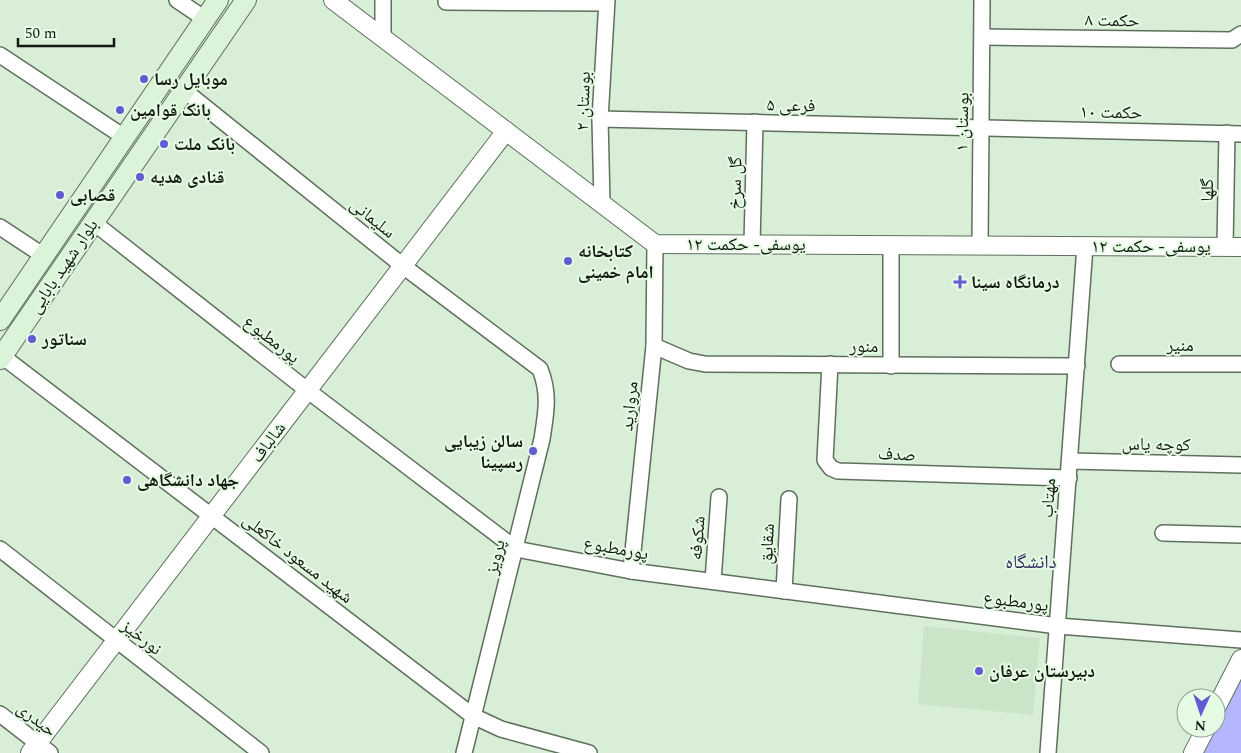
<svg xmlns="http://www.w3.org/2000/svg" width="1241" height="753" viewBox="0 0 1241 753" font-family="Spectral,'Noto Naskh Arabic',serif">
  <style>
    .built { fill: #c9e4c7 }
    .green { fill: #b4b6ff }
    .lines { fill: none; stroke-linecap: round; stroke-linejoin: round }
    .minor-casing { stroke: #5e705c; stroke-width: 18 }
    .tertiary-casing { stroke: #5e705c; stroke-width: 20 }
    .secondary-casing { stroke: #5e705c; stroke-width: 22 }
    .minor { stroke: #fff; stroke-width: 15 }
    .tertiary { stroke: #fff; stroke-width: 18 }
    .secondary { stroke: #daf3d9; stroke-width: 20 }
    .poi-dot { fill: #645ad3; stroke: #e6fbe4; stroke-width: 2 }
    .labels { text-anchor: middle; stroke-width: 4; stroke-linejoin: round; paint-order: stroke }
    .street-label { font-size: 18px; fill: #121a12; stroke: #e6fbe4 }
    .poi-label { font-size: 18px; font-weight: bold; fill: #121a12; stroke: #e6fbe4; text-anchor: start }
    .neighbourhood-label { font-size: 19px; fill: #2c2761; stroke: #e6fbe4 }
  </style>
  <rect width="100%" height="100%" fill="#d9eed7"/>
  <path class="built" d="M924,626l116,12 -7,77 -115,-11z"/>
  <path class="green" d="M1241,676v77h-39z"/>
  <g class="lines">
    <g class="minor-casing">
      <g id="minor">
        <path d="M177,0l28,19"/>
        <path d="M446,2l160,1"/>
        <path d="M982,37l250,3 9,-6"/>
        <path d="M383,38v-38"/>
        <path d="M0,55l124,82"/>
        <path d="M185,91l218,175 137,103c10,25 6,44 2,70l-78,314"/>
        <path d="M600,119l641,15"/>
        <path d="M602,203l-2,-84 7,-119"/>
        <path d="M93,222l214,168 209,159 115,22 427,55 183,14"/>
        <path d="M0,227l44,29"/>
        <path d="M752,244l3,-122"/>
        <path d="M980,245l2,-245"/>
        <path d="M1225,247l2,-114"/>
        <path d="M654,346l35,15 16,3 372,2"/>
        <path d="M2,356l471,360 28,13 88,24"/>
        <path d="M830,364l-5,96 6,8 7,3 231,7"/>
        <path d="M1119,364h122"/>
        <path d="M891,366v-121"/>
        <path d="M1070,461l171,4"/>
        <path d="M1163,533l78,2"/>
        <path d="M0,549l261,204"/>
        <path d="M631,571l23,-225 1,-102"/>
        <path d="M713,581l6,-84"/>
        <path d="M784,591l5,-92"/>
        <path d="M0,714l50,39"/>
        <path d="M1048,753l37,-507"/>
      </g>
    </g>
    <g class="tertiary-casing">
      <g id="tertiary">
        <path d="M333,0l322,244 586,3"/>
        <path d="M1216,708l25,-49"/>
        <path d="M30,753l476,-622"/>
        <path d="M1193,753l13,-25"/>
      </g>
    </g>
    <g class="secondary-casing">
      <g id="secondary">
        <path d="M0,320l218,-320"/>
        <path d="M0,359l246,-359"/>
      </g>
    </g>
    <use href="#minor" class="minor"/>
    <use href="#tertiary" class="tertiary"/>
    <use href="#secondary" class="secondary"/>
  </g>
  <g class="poi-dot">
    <circle cx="144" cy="79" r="5"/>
    <circle cx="120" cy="110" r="5"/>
    <circle cx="164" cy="144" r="5"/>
    <circle cx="140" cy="177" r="5"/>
    <circle cx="60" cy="195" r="5"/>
    <circle cx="568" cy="261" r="5"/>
    <path d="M957.5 274.5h5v5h5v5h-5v5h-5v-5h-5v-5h5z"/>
    <circle cx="32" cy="339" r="5"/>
    <circle cx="533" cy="451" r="5"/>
    <circle cx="127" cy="480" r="5"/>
    <circle cx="979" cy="671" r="5"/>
  </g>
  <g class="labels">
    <g class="street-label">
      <text transform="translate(1112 20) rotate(1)" y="6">حکمت ۸</text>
      <text transform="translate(583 101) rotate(-88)" y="6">بوستان ۲</text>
      <text transform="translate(791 105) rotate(1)" y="6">فرعی ۵</text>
      <text transform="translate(1111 112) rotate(1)" y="6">حکمت ۱۰</text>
      <text transform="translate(962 122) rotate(-89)" y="6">بوستان ۱</text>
      <text transform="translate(735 183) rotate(-89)" y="6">گل سرخ</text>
      <text transform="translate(1207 190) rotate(-89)" y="6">گلها</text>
      <text transform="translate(373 218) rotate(39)" y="6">سلیمانی</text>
      <text x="746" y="250">یوسفی- حکمت ۱۲</text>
      <text x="1151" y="252">یوسفی- حکمت ۱۲</text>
      <text transform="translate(63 266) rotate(-56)" y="6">بلوار شهید بابایی</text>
      <text transform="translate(272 339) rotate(38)" y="6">پورمطبوع</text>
      <text x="1180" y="351">منیر</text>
      <text transform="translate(864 346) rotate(1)" y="6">منور</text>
      <text transform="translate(629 406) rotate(-84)" y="6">مروارید</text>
      <text transform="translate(268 442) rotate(-53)" y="6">شالباف</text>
      <text transform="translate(1156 444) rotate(1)" y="6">کوچه یاس</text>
      <text transform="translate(897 454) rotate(2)" y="6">صدف</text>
      <text transform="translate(1048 498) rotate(-86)" y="6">مهتاب</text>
      <text transform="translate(697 538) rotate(-85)" y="6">شکوفه</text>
      <text transform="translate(767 544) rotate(-87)" y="6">شقایق</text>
      <text transform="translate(616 548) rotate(10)" y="6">پورمطبوع</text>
      <text transform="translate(495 557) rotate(-76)" y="6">پرویز</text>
      <text transform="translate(298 558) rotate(38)" y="6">شهید مسعود خاکعلی</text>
      <text transform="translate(1016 601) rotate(7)" y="6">پورمطبوع</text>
      <text transform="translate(142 637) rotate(38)" y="6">نورخیز</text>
      <text transform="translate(37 719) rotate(38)" y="6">حیدری</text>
    </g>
    <g class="poi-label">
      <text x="154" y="85">موبایل رسا</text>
      <text x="130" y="116">بانک قوامین</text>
      <text x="174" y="150">بانک ملت</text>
      <text x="150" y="183">قنادی هدیه</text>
      <text x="70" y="201">قصابی</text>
      <text x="578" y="257">کتابخانه<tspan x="578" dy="21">امام خمینی</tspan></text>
      <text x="971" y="288">درمانگاه سینا</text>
      <text x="42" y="345">سناتور</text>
      <text x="523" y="447" text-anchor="end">سالن زیبایی<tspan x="523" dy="21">رسپینا</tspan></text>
      <text x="137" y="486">جهاد دانشگاهی</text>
      <text x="989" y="677">دبیرستان عرفان</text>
    </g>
    <g class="neighbourhood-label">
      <text x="1031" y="568">دانشگاه</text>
    </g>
  </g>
  <g transform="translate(1201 713) rotate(183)"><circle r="24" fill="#e6fbe4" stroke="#91a190"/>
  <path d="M0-4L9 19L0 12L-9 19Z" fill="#645ad3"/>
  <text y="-8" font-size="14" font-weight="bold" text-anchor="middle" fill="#121a12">N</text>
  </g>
  <path d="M18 38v8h96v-8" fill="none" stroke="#121a12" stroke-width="2.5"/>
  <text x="25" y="38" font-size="15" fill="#121a12" stroke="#e6fbe4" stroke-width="4" paint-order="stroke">50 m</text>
</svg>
